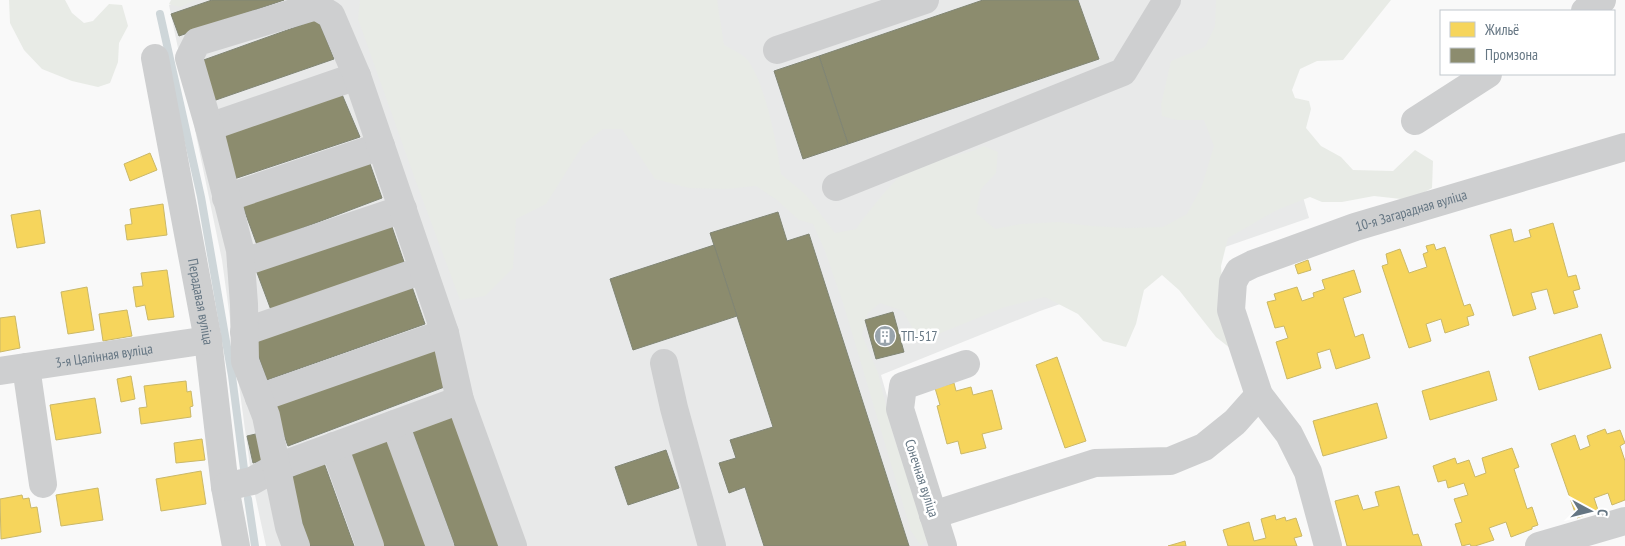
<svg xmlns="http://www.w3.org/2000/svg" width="1625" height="546" viewBox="0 0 1625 546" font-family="'PT Sans Narrow',sans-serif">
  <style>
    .built { fill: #e8e9e9 }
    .green { fill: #e8ebe6 }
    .homes { fill: #f6d55c; stroke: #cab868 }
    .industry { fill: #8c8c6e; stroke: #808574 }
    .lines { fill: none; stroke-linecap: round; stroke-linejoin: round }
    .stream { stroke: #ced6d9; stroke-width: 8 }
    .minor { stroke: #cecfd0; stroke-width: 28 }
    .labels { text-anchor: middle; stroke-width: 5; stroke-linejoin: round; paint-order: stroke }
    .street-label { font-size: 14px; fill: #657683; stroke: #fff }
    .poi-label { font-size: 14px; fill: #657683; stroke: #fff; text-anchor: start }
  </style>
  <rect width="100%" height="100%" fill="#f9f9f9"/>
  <path class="built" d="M182,0h1065l62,218 -269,93 -159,64 49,171h-664l-14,-65 -30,-221 -53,-255z"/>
  <g class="green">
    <path d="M9,0h56l7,13 12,10 9,-2 16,-17 13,1 6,21 -9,17 -1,19 -8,21 -12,4 -26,-6 -30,-12 -18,-19 -14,-27z"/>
    <path d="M171,0h25l-16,7 -11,-3z"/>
    <path d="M360,0h357l7,45c7,4 21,10 25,17 17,26 28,81 32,112l24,20 30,39 21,-4c9,-13 44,-58 57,-63 23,-8 48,-9 71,-20l14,6 -2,21 -15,16 -5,24 19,16 26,-5 38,-2 32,4 36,2 36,-1 24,-13 15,-28 12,-40 -10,-26h-27l-15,-4 -1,-11 10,-44 34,-14 10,-21 1,-26h175l-48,60 -26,1 -17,8 -8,21 3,8 14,3 2,8 -5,19 15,18 20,11 12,13 40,1 22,-21 18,11 -1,27 -22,12 -36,-4 -32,6h-20l-12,-5 -33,13 -49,28 -7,28 2,31 12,55 -19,-15 -37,-47 -17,-15 -18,15 -8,34 -10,23 -23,-6 -25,-27 -33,-17 -40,10 -72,29 -15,2 -15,-27 -23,-8 -12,10 -6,22 16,38 16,65 35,99 -8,9 -10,-15 -67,-225 -19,-55 -12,-27 -14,-4 -22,-20 -21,-14 -31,3 -36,-1 -34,-9 -33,-50h-19l-20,16 -37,59 -30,15 -3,49 -28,28 -25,4 -45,-121 -57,-160z"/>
  </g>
  <g class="homes">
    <path d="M150,153l7,17 -27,11 -6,-17z"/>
    <path d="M163,204l4,31 -40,5 -2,-15 7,-1 -2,-15z"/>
    <path d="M40,210l5,33 -28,5 -6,-33z"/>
    <path d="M1553,223l15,54 8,-2 4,14 -7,2 5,16 -24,7 -7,-25 -16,4 5,16 -23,7 -23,-81 21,-6 3,13 17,-5 -2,-7z"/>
    <path d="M1434,244l2,6 9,-3 19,59 6,-2 4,11 -7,2 2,8 -24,8 -4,-14 -15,5 5,17 -22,7 -27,-82 6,-2 -2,-10 14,-5 9,24 18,-6 -4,-13 5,-2 -2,-6z"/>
    <path d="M1308,260l3,10 -13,4 -3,-9z"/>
    <path d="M167,270l7,47 -26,3 -3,-15 -9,2 -3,-20 10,-1 -2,-13z"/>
    <path d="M1354,270l7,22 -18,6 12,39 8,-3 7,24 -34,11 -6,-20 -13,4 4,15 -34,11 -11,-37 12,-4 -4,-12 -9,2 -8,-26 9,-2 -2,-6 23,-7 5,14 12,-4 -1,-4 12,-4 -3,-9z"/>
    <path d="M87,287l7,43 -26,4 -7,-42z"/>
    <path d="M127,310l5,26 -29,5 -4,-27z"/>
    <path d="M15,316l5,32 -20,4v-34z"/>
    <path d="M1601,334l10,34 -72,22 -10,-33z"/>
    <path d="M1057,357l29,84 -21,7 -29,-83z"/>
    <path d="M1489,371l8,29 -67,20 -8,-29z"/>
    <path d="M131,376l4,23 -14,3 -4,-23z"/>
    <path d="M186,381l1,11 4,-1 2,15 -3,1 1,10 -50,7 -2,-16 8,-1 -3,-21z"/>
    <path d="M954,383l2,8 15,-4 2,8 19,-5 10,39 -20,5 4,14 -25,6 -3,-13 -11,3 -10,-38 3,-1 -5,-17z"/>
    <path d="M95,398l6,35 -45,7 -6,-35z"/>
    <path d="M1377,403l10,35 -64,18 -10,-35z"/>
    <path d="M1605,429l2,5 13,-4 5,13 -5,3 5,15v39l-13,5 -4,-12 -14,5 4,12 -21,8 -26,-74 24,-9 5,15 10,-4 -3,-10z"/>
    <path d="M202,439l3,21 -29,3 -2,-20z"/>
    <path d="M1512,448l7,19 -5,2 13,40 5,-2 6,18 -6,2v2l-21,8 -5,-15 -17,6 5,12 -19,6h-4l-1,-2 -8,2 -7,-22 7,-2 -8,-23 14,-4 -4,-12 -16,5 -2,-8 -8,2 -5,-16 22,-8 2,6 12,-4 6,17 11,-4 -4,-15z"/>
    <path d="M201,471l5,33 -45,7 -5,-32z"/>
    <path d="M1399,486l14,49 5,-1 4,12h-75l-12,-45 23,-6 5,15 16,-4 -4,-14z"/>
    <path d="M98,488l5,32 -42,6 -5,-31z"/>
    <path d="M22,495l1,4 6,-1 2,10 6,-1 4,25 -40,7 -1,-40z"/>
    <path d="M1275,515l1,5 9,-3 1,4 10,-3 6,18 -8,2 3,8h-69l-5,-16 26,-8 5,19 12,-3 -5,-19z"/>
    <path d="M1185,541l1,5h-18z"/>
  </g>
  <g class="industry">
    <path d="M212,0h72l-105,36 -8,-22z"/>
    <path d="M983,0h95l21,59 -251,85 -29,-88z"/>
    <path d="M318,19l16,40 -121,42 -15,-39z"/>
    <path d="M819,56l29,88 -45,15 -29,-88z"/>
    <path d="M341,92l19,45 -126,42 -13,-43z"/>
    <path d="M369,161l13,37 -125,47 -15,-41z"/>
    <path d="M778,212l9,29 22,-7 100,312h-145l-19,-59 -16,6 -10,-30 17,-5 -6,-18 43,-13 -63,-194z"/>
    <path d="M391,224l13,38 -133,48 -15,-40z"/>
    <path d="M714,245l23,71 -104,34 -23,-71z"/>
    <path d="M410,281l15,43 -158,56 -14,-39z"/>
    <path d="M893,312l11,40 -28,7 -11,-39z"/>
    <path d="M434,347l13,39 -159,60 -16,-43z"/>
    <path d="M453,417l47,129h-45l-43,-116z"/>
    <path d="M260,433l6,27 -13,3 -6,-27z"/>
    <path d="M390,439l37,107h-46l-34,-92z"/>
    <path d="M666,450l13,38 -51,17 -13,-38z"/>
    <path d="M324,463l30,83h-44l-23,-67z"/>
  </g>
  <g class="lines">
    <g class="stream">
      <path d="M160,14l41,183 31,179 12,93"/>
      <path d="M248,499l7,47"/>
    </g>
    <g class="minor">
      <path d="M1585,11l17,-11"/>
      <path d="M777,50l148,-50"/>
      <path id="s1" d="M155,58l53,282 17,147 11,59"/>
      <path d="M1415,121l73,-47"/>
      <path d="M209,127l148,-51"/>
      <path d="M836,187l287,-115 44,-72"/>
      <path d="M226,198l155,-52"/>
      <path d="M241,263l162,-54"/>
      <path d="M244,332l179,-62"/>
      <path d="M664,363l10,45 38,138"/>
      <path d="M26,367l17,117"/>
      <path id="s2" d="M0,371l208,-31"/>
      <path d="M259,398l186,-65"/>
      <path d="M395,424l45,122"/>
      <path d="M334,446l36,100"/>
      <path d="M225,487l27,-6 23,-13 185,-68"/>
      <path d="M933,515l162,-52 75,-2 34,-14 31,-25 24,-27"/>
      <path d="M296,546l-7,-19 -23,-111 -21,-55 -1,-57 -4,-54 -31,-123 -20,-69 8,-16 119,-36 15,9 26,61 88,257 15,67 53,146"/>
      <path d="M943,546l-43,-137 3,-23 63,-22"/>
      <path id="s3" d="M1328,546l-20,-74 -19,-38 -30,-39 -28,-85 2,-28 6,-11 14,-7 102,-37 270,-80"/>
      <path d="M1539,546l86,-25"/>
    </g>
  </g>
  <defs>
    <g id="building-disc" transform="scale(1.125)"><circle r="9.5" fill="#99a4ac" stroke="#fff"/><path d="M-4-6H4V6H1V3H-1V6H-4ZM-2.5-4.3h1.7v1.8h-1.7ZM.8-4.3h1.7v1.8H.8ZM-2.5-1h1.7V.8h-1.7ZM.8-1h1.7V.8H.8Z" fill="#fff"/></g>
  </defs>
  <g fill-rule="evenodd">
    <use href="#building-disc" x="885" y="336"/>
  </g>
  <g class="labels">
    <g class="street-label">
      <text dy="5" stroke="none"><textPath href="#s3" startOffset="481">10-я Загарадная вуліца</textPath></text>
      <text dy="5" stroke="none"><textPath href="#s1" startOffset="248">Перадавая вуліца</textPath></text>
      <text dy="5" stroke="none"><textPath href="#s2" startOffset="105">3-я Цалінная вуліца</textPath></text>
      <text transform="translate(922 478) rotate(72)" y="5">Сонечная вуліца</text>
    </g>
    <g class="poi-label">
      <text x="901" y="341">ТП-517</text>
    </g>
  </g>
  <rect x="1440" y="10" width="175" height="65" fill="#ffffff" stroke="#c1c8cd"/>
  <rect x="1450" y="22" width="25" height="15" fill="#f6d55c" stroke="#c1c8cd"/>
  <text x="1485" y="35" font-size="15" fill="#657683">Жильё</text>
  <rect x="1450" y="48" width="25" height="15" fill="#8c8c6e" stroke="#c1c8cd"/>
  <text x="1485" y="60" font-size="15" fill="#657683">Промзона</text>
  <g transform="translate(1590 511) rotate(97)" stroke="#ffffff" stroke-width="4" paint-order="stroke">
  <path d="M0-4L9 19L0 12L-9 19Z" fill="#657683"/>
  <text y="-8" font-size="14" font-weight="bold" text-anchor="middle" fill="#657683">С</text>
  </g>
</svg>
